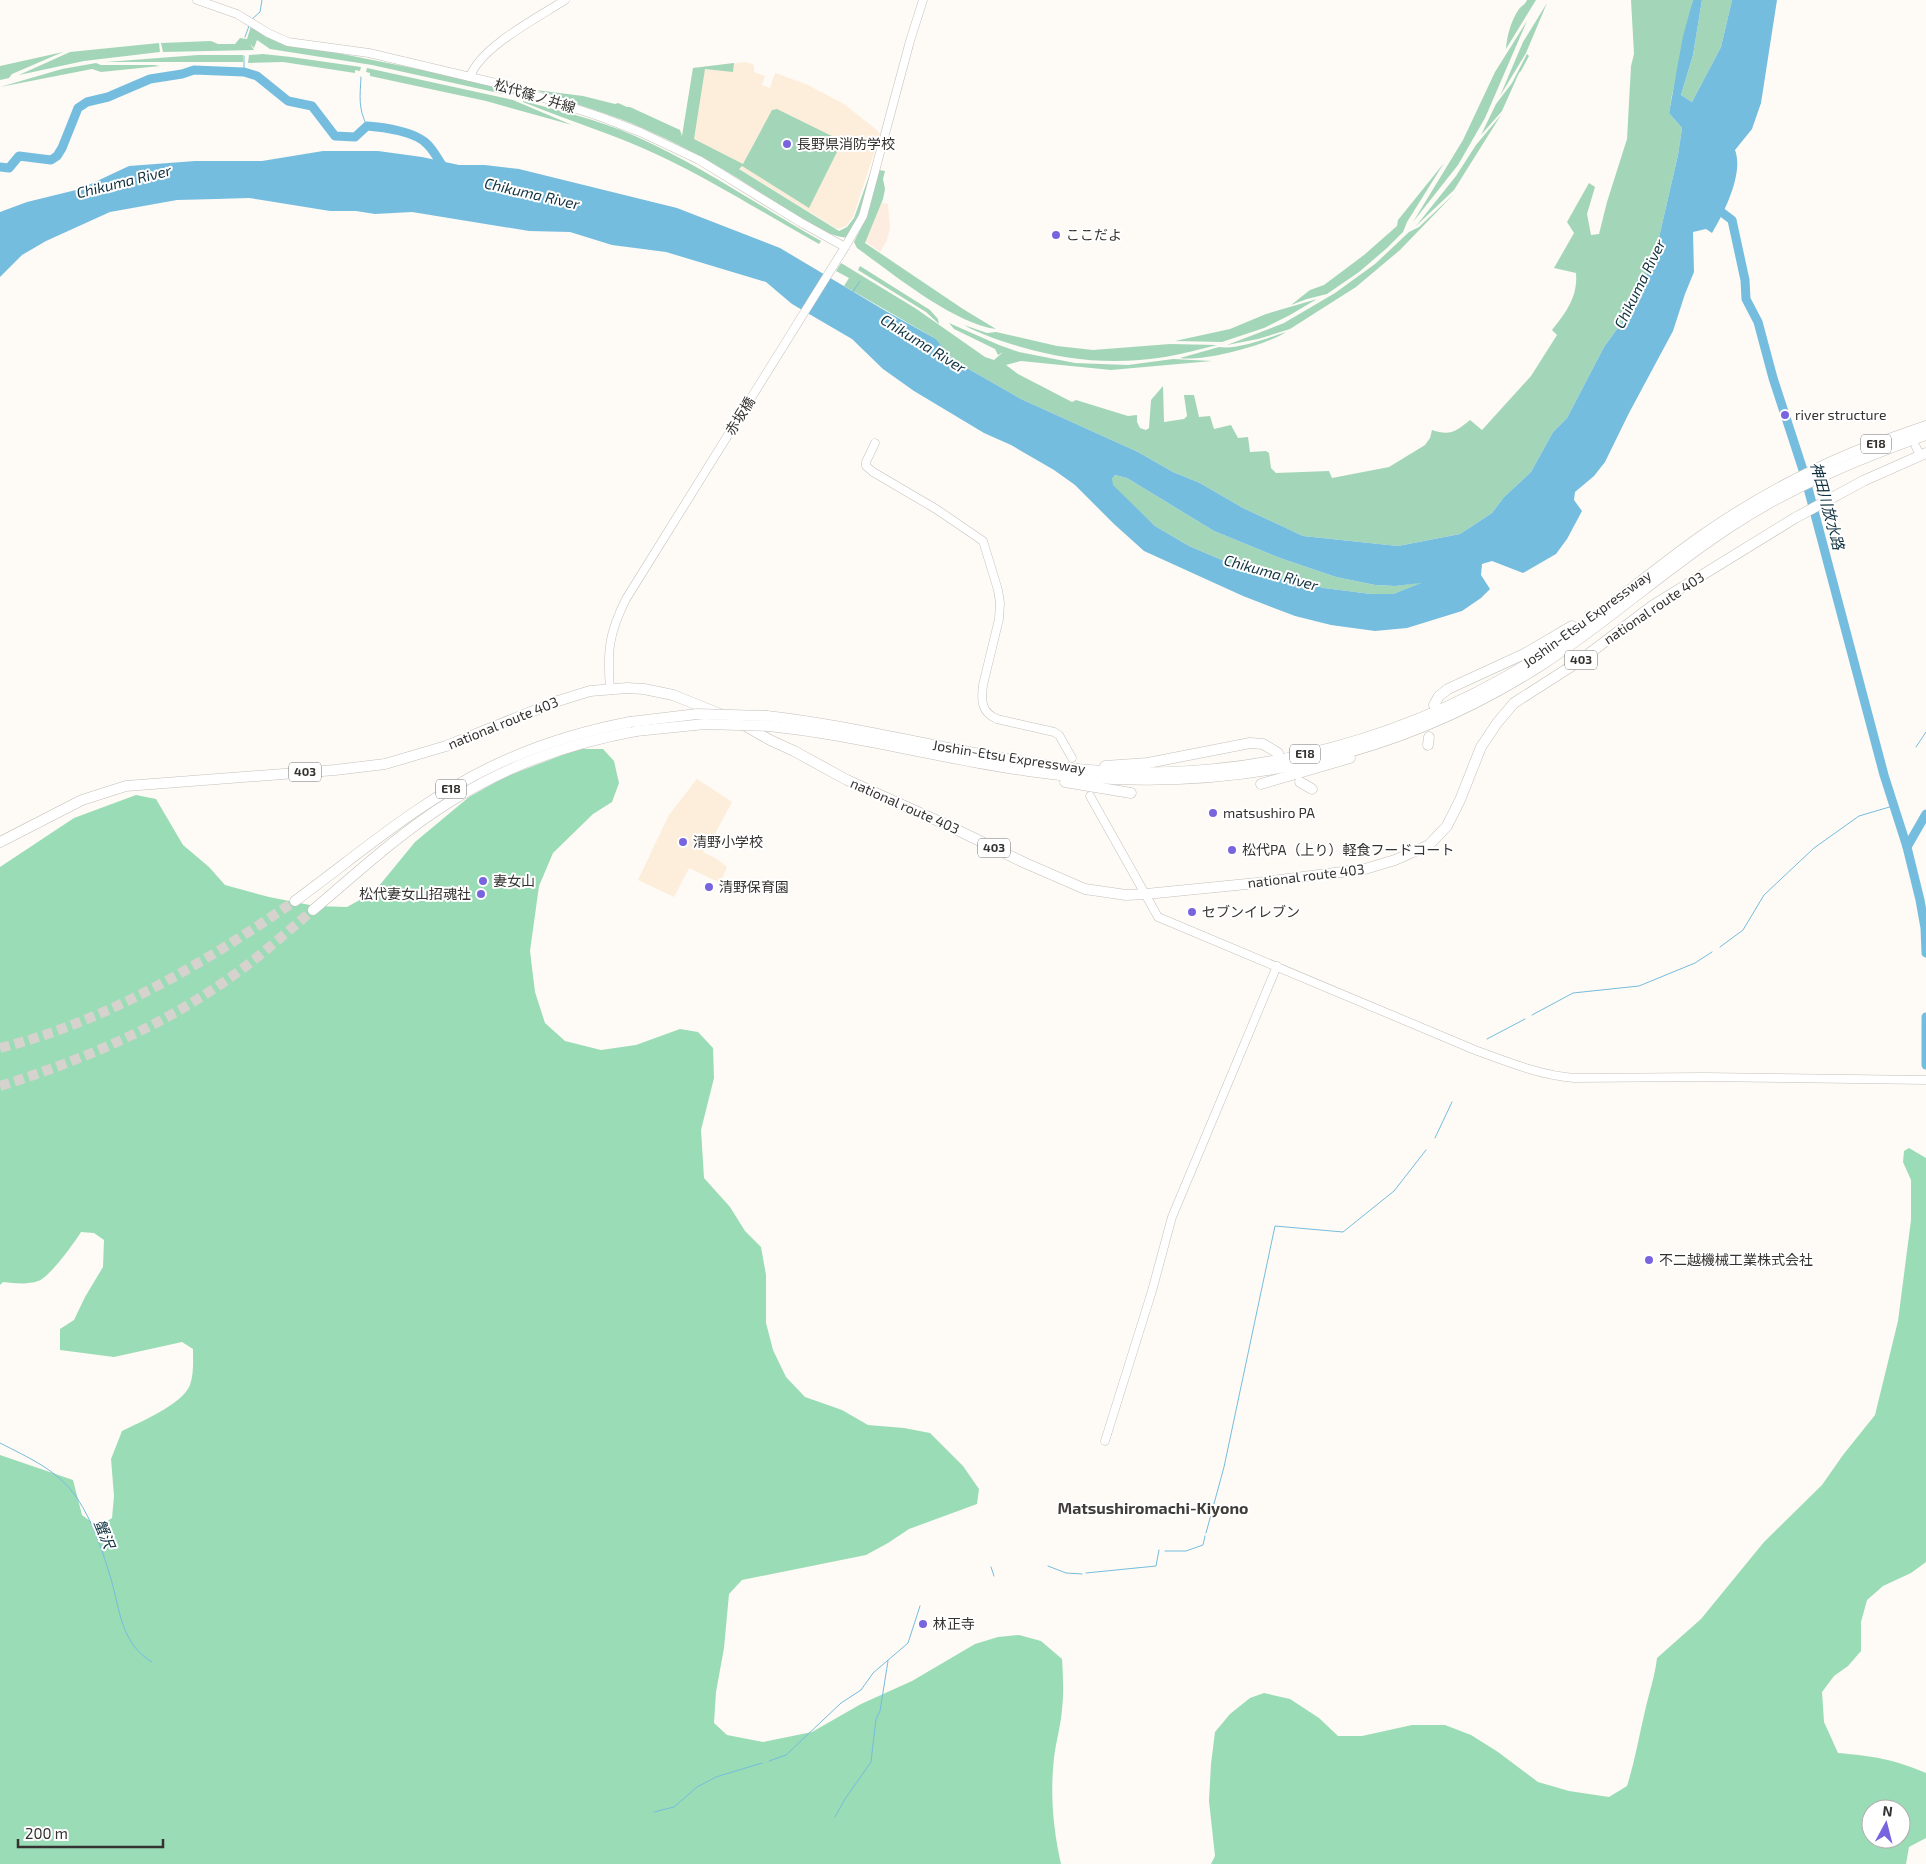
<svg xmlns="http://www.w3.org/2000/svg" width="1926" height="1864" viewBox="0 0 1926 1864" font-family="'Exo 2','Noto Sans JP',sans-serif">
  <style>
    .industrial { fill: #fdede1 }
    .education { fill: #fdeedb }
    .green { fill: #a3d6b8 }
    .forest { fill: #9adcb6; fill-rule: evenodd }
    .water { fill: #75bdde; fill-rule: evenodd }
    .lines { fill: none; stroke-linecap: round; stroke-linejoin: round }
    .stream { stroke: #75bdde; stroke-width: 1 }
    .river { stroke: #75bdde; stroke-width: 9 }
    .highway-tunnel { stroke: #d6d2ce; stroke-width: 10; stroke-dasharray: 10 5; stroke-linecap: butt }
    .secondary-casing { stroke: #c4c0bb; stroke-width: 9 }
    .highway-casing { stroke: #c4c0bb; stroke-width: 11 }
    .secondary { stroke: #fff; stroke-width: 8 }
    .highway { stroke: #fff; stroke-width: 10 }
    .highway-bridge-casing { stroke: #c4c0bb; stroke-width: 11; stroke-linecap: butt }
    .highway-bridge { stroke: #fff; stroke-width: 10 }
    .poi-dot { fill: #7964df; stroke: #fff; stroke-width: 2 }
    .labels { text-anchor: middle; stroke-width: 4; stroke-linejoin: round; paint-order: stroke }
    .shield { fill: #fff; stroke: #72706f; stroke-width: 1 }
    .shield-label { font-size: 12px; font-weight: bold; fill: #353331 }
    .street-label { font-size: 14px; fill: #353331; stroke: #fff }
    .poi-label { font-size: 14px; fill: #353331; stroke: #fff; text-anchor: start }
    .water-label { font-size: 15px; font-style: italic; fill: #103240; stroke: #fff }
    .quarter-label { font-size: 16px; font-weight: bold; fill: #403d39; stroke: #fff }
  </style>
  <rect width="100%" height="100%" fill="#fefaf5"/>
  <path class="industrial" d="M879,202l9,2 2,24 -3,12 -7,12 -17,-12z"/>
  <g class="education">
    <path d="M746,62l8,3v7l11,4 -3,9 8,3 5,-15 31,11 38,20 34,27 2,4 -27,82 -7,9 -9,3 -102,-63 -53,-29 11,-69z"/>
    <path d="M697,779l35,23 -23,43 -6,7 14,7 10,8 -7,16 -31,-15 -15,29 -36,-17 31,-65z"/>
  </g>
  <g class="green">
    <path d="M1527,0h9l-30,49c1,-14 5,-28 13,-40 3,-4 6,-4 8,-9z"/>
    <path d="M1631,0h62l-21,95 -3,18 13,15 -4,27 -24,104 -32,63 -18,25 -37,71 -14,14 -22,40 -27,25 -12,16 -32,21 -62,12 -95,-10 -60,-28 -43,-25 -27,-11 -35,-20 -117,-53 -68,-39 -17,-21 -92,-53 5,-8 -13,-7 5,-8 74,45 70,49 9,3 9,-8 -5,3 -3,-6 -41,-20 -5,-6 50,22 20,7 56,11 53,2 45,-6 39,2 -101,9 -90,-9 -15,4 12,9 54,28 4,-2 52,16 9,-1v7l3,6 6,2 3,-2 2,-28 12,-14 1,36 20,-3 3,-3 -3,-21h10l5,22 11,-1 4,13 17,-4 7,13 10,-1 2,15 16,-1 3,2 2,15 5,5 53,-2 3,7 57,-11 36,-22 5,-7 2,-8c18,6 23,2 38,-10l12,10 49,-54 26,-41 -5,-5c14,-18 26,-33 24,-57l-22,-5 20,-35 -7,-11 22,-39 6,4 -8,27 4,21 8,-1 8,-32 20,-63 4,-73 3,-12z"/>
    <path d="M1702,0h30l-11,47 -29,55 -11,-7 12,-40z"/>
    <path d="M1547,3l-21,50 -26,43 23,-54z"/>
    <path d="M1527,21l-42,97 -27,47 -45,57 50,-82 32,-68z"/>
    <path d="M251,26l26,15 151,30 90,21 -8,3 -7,-1 -131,-29 -102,-16 -13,-9 -3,8 -4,-4 4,6 -91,2 -2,-9 50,-2 7,3h17l5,-6 7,1z"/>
    <path d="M159,43l1,9 -76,9 -65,14 51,-23z"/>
    <path d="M63,52l-51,22 -3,4 -9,2v-14z"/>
    <path d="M263,54l28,3 70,10 -1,4 -5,-1v3l-72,-11 -35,1 1,-8z"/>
    <path d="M1527,54l2,2 -8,15 -2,2 -17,38 -21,24 15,-31 16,-21z"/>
    <path d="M198,55h45v7h-137z"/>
    <path d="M96,63l5,2h53l6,1 -59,6 -9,-3 -92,18 62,-18z"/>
    <path d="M734,63l-1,9 -28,-3 -11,70 49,25 29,-54 5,-1 63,31 1,4 -32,64 -67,-42 -3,3 100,62 8,-4 7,-9 19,-53 -11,42 -13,30c-20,5 -78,-37 -96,-49 -38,-25 -78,-46 -120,-64 -32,-13 -65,-22 -97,-34l47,6 32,8 3,-1 9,4h3l50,23 2,6 11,-68z"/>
    <path d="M367,68l146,32 59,25 -86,-24 -116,-25v-3l-4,-1z"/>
    <path d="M523,101c38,10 76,19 112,35 65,29 124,70 186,105l-2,3c-54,-30 -106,-63 -161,-89 -44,-21 -90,-34 -135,-53z"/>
    <path d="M1501,115l-47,75 -38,36 40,-50 20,-31z"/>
    <path d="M1444,163l-37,59 -4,10 -16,16 -28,24 -32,22 -20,5 -16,6 19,-15 14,-5 40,-30 33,-29 1,-6z"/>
    <path d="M879,170l6,1 -2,8 2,10 -2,10 -18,44 98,66 33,20c-42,-5 -104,-56 -139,-81l-3,-6 12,-24z"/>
    <path d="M1454,194l-54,56 -44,37 -66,42 -32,10 -31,6 57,-22 51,-30 40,-29 34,-32 10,-5z"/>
    <path d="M860,266l70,44 8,9 1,5 -13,-12 -68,-42z"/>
    <path d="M1317,299l-27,16 -26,13 -42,14 -47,-1 55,-12 36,-15z"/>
    <path d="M964,325l23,8 9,-1 61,14 36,4 77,-6 47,1c-17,4 -35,9 -52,12 -50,8 -96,4 -144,-10 -20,-6 -39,-12 -57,-22z"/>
    <path d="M1286,332c-19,13 -85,30 -106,26l39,-11c19,3 49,-9 67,-15z"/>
    <path d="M1115,475l12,3 87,53 66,27 56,19 39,8 20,1 29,-4 -31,12h-22l-47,-6 -54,-12 -48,-16 -33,-14 -34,-20 -43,-41v-6z"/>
  </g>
  <g class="forest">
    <path d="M578,749h25l11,12 5,22 -7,19 -19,12 -40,39 -14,33 -9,65 5,41 10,31 20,18 36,9 35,-5 44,-16 18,3 15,16 1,30 -13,52 3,48 26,29 15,24 16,16 5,28v48l7,27 13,27 19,20 37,13 26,15 36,3 26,5 33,33 16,23 -2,15 -68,25 -21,14 -22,12 -124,25 -13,14 -5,54 -8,44 -2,31 13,12 36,7 49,-10 49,-28 51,-23 63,-37 23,-7 21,-2 22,6 21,18c1,17 2,33 0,50 -1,16 -6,32 -8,49 -4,35 -1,71 7,106h-1061v-409l73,25 9,35 16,12 14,-9 2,-22 -3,-37 11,-28c18,-9 61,-27 68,-46 4,-12 3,-24 3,-36l-11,-7 -68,15 -54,-7v-21l14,-9 11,-23 18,-30 1,-27 -10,-7 -13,-1c-6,10 -32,46 -43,49 -11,4 -24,2 -35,1l-3,3v-418l74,-49 62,-23 20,4 27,46 26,22 16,18 44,12 46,9 32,1 27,-15 41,-50 54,-45 36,-20z"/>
    <path d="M1909,1148l17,10v404l-15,11 -28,13 -16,14 -6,22v29l-13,15 -14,10 -12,16 2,30 14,31c35,3 55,6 88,20v65l-17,9 -3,17h-695l4,-8 -6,-55 2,-37 4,-32 15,-18 20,-16 14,-5 26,6 29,19 19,18h24l50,-11h33l26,10 27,17 40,30 31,9 40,6 18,-11c8,-25 12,-50 18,-75 4,-18 10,-35 12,-53l44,-39 63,-77 58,-57 21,-30 32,-40 23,-94 13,-101v-40l-8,-18 1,-11zM1871,1809h30v30h-30z"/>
  </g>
  <path class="water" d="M1693,0h9l-9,55 -12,40 11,7 29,-55 11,-47h45l-16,103 -9,26 -17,21c9,23 -11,63 -23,83l-6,-4 -13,3 1,40 -9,22 -12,37 -44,82 -24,49 -11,14 -19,16 -1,8 8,11 -15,28 -11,15 -33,19 -31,-12 -10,3 -1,11 9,14 -9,9 -19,13 -55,17 -32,3 -44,-6 -36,-9 -52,-20 -99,-45 -30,-27 -39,-39 -21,-15 -43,-25 -27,-12 -70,-42 -31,-22 -31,-30 -60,-35 -26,-22 -100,-30 -54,-7 -42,-13 -41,-1 -117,-19 -37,2 -19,-3h-26l-81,-13 -33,1 -39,1 -67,12 -64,29 -24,14 -22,22v-65l27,-10 53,-13 49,-23 66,-5h67l61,-10h55l44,6 37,8h26l34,4 158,39 103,40 104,62 52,29 17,21 68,39 117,53 35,20 27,11 43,25 60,28 95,10 62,-12 32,-21 12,-16 27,-25 22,-40 14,-14 37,-71 18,-25 32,-63 24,-104 4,-27 -13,-15 14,-77zM1115,475l12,3 87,53 66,27 56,19 39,8 20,1 26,-3 -28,11h-22l-47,-6 -54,-12 -48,-16 -33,-14 -34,-20 -42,-41 -1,-6z"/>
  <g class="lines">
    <g class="stream">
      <path d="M252,19l8,-7 2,-12"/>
      <path d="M245,37l4,-11"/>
      <path d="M244,56v16"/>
      <path d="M361,77c-1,20 -3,31 6,49"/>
      <path d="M852,293l8,-12"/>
      <path d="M1916,747l10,-15"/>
      <path d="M1884,775l3,-3"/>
      <path d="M1720,947l23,-17 21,-35 50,-47 45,-32 34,-10"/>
      <path d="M1532,1015l41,-22 66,-7 56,-23 17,-11"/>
      <path d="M1487,1039l38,-20"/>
      <path d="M1435,1138l17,-36"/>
      <path d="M0,1443c29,15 58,27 77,55 16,24 26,54 34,81 9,31 10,65 41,83"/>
      <path d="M1206,1533l18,-66 51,-241 68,6 51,-41 32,-41"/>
      <path d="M1165,1551h21l17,-6 2,-9"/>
      <path d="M1048,1566l18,7 16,1"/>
      <path d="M991,1567l3,9"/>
      <path d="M1086,1573l70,-7 3,-16"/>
      <path d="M769,1761l17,-6 55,-52 20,-13 12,-17 35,-30 12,-37"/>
      <path d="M654,1812l20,-5 23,-20 19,-10 46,-14"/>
      <path d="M835,1817l10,-18 26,-37 5,-43 4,-8 8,-50"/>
    </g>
    <g class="river">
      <path d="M0,167l9,1 10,-12 32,4 6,-4 5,-8 16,-40 9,-6 21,-5 42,-18 32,-5 12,-4 50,2 13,4 31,25 24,5 23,30 20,1 12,-11c17,1 50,6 61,19 6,6 11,16 16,23"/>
      <path d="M1716,208l16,12 13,60 1,19 12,23 15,56 31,95 80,302 23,72 13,53 5,28 1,25"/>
      <path d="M1907,847l19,-33"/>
      <path d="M1926,1017v48"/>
    </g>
    <g class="highway-tunnel">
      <path d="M0,1048c108,-27 204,-85 295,-147"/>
      <path d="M0,1086c77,-24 154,-56 221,-102 33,-22 62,-49 92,-74"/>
    </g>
    <g class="secondary-casing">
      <g id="secondary">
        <path d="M197,0l40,14 31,19 20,9 81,11 135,32 97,32 39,15 59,28 101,62 45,25 -219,352c-17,34 -19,51 -16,90"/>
        <path d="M470,77c10,-30 69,-60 95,-77"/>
        <path d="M845,247l18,-31 47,-175 13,-41"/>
        <path d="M875,443l-9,19v4l7,6 63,37 47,32 15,49 2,13 -1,16 -16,66c-2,16 -2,27 14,34l57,13 5,3 13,23"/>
        <path d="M1916,447l4,8"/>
        <path d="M1090,796l68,121 317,133c33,12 64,25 99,28l130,-1 222,3"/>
        <path d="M1105,1441l47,-150 20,-74 105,-251"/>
      </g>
    </g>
    <g class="highway-casing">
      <g id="highway">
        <path d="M1434,705l5,-9 9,-7 76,-35 48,-28"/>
        <path d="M767,716c96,11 189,37 285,50 167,23 339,-17 482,-106 58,-37 110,-84 167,-124 46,-32 96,-60 148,-82 25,-10 51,-19 77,-28"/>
        <path d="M742,724l28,16 24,11 53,29 100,45 78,38 60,26 41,6 20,-1 111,-11 108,-14 30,-9 34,-15 18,-19 13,-26 21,-53 16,-24 17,-20 64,-41 74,-56 143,-88 68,-37 63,-28"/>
        <path d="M769,726c87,9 172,33 259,45 182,26 357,-6 512,-105 67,-43 126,-98 193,-141 60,-39 125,-66 193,-90"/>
        <path d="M1428,745l1,-8"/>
        <path d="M1105,766l43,-3 102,-20 13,1 15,9"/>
        <path d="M1065,782l66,11"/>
        <path d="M1300,782l12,7"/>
        <path d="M1261,784l89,-26"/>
        <path d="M0,842l82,-42 44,-14 209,-16 50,-6 61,-18 112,-45 32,-10 37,-3 17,1 29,6 47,19"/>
        <path d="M295,901c64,-47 126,-101 198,-135 44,-21 90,-35 137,-44"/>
        <path d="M313,910c45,-38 88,-78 138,-109 57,-36 119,-58 185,-70"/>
      </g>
    </g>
    <use href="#secondary" class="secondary"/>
    <use href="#highway" class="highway"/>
    <g class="highway-bridge-casing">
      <g id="highway-bridge">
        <path d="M630,722l67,-8 70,2"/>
        <path d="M636,731l69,-7 64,2"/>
      </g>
    </g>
    <use href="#highway-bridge" class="highway-bridge"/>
  </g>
  <g class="poi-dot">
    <circle cx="787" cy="144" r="5"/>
    <circle cx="1056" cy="235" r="5"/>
    <circle cx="1785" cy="415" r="5"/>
    <circle cx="1213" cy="813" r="5"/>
    <circle cx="683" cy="842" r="5"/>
    <circle cx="1232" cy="850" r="5"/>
    <circle cx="483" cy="881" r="5"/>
    <circle cx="709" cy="887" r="5"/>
    <circle cx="481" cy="894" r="5"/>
    <circle cx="1192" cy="912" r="5"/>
    <circle cx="1649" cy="1260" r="5"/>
    <circle cx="923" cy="1624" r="5"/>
  </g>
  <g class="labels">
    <g class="shield">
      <rect x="1861" y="434.5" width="30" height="19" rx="4"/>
      <rect x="1565" y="650.5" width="32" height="19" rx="4"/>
      <rect x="1290" y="744.5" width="30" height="19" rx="4"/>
      <rect x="289" y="762.5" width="32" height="19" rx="4"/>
      <rect x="436" y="779.5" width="30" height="19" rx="4"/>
      <rect x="978" y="838.5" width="32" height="19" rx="4"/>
    </g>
    <g class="shield-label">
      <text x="1876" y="448">E18</text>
      <text x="1581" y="664">403</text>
      <text x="1305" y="758">E18</text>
      <text x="305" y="776">403</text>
      <text x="451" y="793">E18</text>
      <text x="994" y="852">403</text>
    </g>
    <g class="street-label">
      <text transform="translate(535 96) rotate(17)" y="5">松代篠ノ井線</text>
      <text transform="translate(740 416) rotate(-58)" y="5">赤坂橋</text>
      <text transform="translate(1654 608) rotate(-34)" y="5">national route 403</text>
      <text transform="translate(1587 619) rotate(-36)" y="5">Joshin-Etsu Expressway</text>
      <text transform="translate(503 723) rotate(-22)" y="5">national route 403</text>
      <text transform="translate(1009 757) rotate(9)" y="5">Joshin-Etsu Expressway</text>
      <text transform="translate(905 806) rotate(24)" y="5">national route 403</text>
      <text transform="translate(1306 876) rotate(-7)" y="5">national route 403</text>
    </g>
    <g class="poi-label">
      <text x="797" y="149">長野県消防学校</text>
      <text x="1066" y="240">ここだよ</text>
      <text x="1795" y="420">river structure</text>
      <text x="1223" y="818">matsushiro PA</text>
      <text x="693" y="847">清野小学校</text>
      <text x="1242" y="855">松代PA（上り）軽食フードコート</text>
      <text x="493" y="886">妻女山</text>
      <text x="719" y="892">清野保育園</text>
      <text x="471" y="899" text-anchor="end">松代妻女山招魂社</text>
      <text x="1202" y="917">セブンイレブン</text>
      <text x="1659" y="1265">不二越機械工業株式会社</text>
      <text x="933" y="1629">林正寺</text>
    </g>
    <g class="water-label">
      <text transform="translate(124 182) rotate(-14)" y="5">Chikuma River</text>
      <text transform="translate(532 194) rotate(13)" y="5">Chikuma River</text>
      <text transform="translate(1640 284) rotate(-64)" y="5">Chikuma River</text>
      <text transform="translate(923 344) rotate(32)" y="5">Chikuma River</text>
      <text transform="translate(1827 506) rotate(75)" y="5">神田川放水路</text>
      <text transform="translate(1271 573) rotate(16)" y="5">Chikuma River</text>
      <text transform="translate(104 1534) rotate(68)" y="5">蟹沢</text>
    </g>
    <g class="quarter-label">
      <text x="1153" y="1514">Matsushiromachi-Kiyono</text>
    </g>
  </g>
  <g transform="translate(1886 1824) rotate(7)"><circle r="24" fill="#ffffff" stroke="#aeadad"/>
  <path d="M0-4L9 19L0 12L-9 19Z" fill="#7964df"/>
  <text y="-8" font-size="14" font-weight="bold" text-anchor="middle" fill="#353331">N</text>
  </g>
  <path d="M18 1839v8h145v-8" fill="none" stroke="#353331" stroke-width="2.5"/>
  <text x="25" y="1839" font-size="15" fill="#353331" stroke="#ffffff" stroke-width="4" paint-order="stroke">200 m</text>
</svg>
